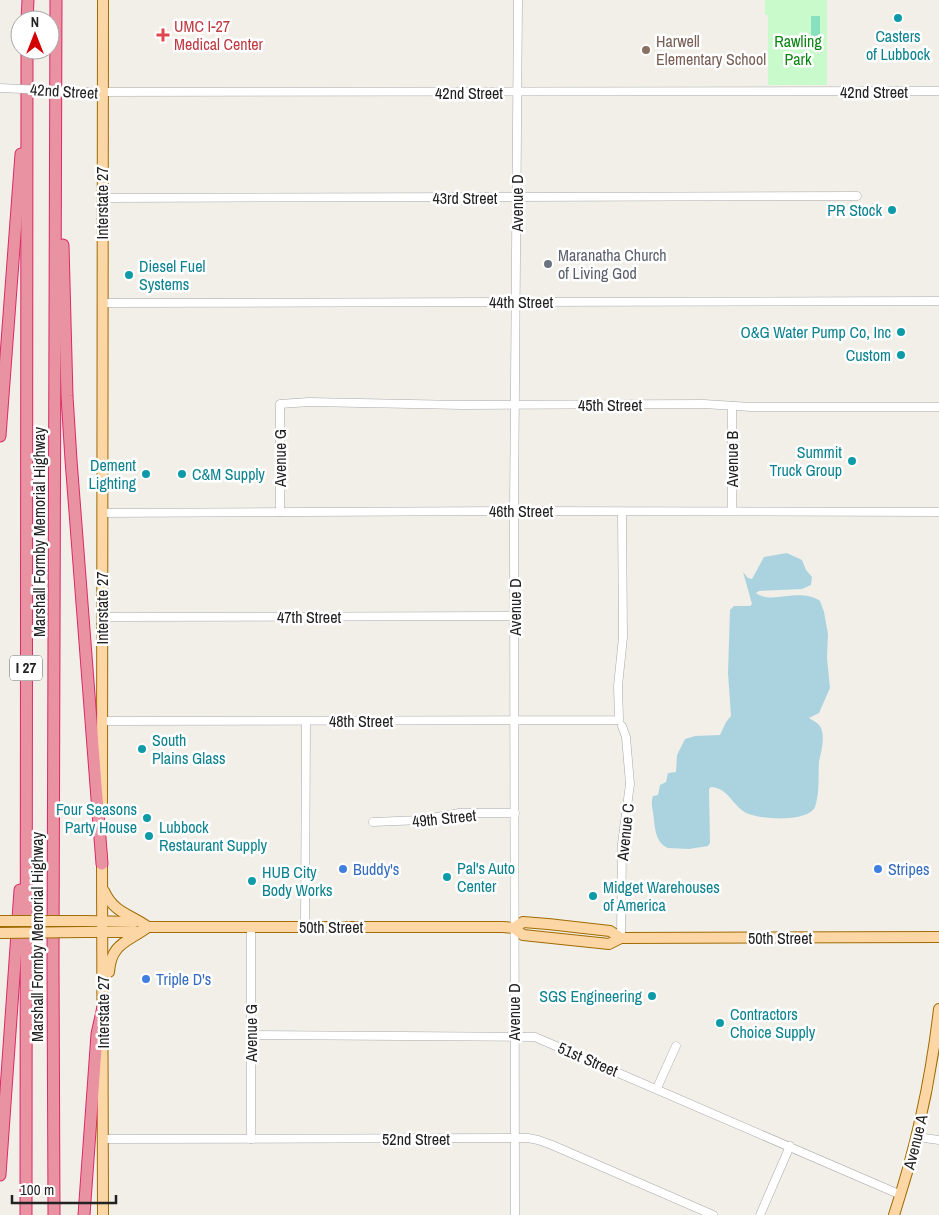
<svg xmlns="http://www.w3.org/2000/svg" width="939" height="1215" viewBox="0 0 939 1215" font-family="'Archivo Narrow',sans-serif">
  <style>
    .park { fill: #c8facc }
    .pitch { fill: #88e0be }
    .water { fill: #aad3df }
    .lines { fill: none; stroke-linecap: round; stroke-linejoin: round }
    .minor-casing { stroke: #a9a9a9; stroke-width: 9 }
    .major-casing { stroke: #a06b00; stroke-width: 12 }
    .highway-casing { stroke: #dc2a67; stroke-width: 13 }
    .minor { stroke: #fff; stroke-width: 8 }
    .major { stroke: #fcd6a4; stroke-width: 10 }
    .highway { stroke: #e892a2; stroke-width: 11 }
    .minor-bridge-casing { stroke: #a9a9a9; stroke-width: 9; stroke-linecap: butt }
    .major-bridge-casing { stroke: #a06b00; stroke-width: 12; stroke-linecap: butt }
    .minor-bridge { stroke: #fff; stroke-width: 8 }
    .major-bridge { stroke: #fcd6a4; stroke-width: 10 }
    .culture-dot { fill: #0f9aa8; stroke: #fff; stroke-width: 2 }
    .health-dot { fill: #e0444e; stroke: #fff; stroke-width: 2 }
    .education-dot { fill: #8d6e63; stroke: #fff; stroke-width: 2 }
    .worship-dot { fill: #6b7280; stroke: #fff; stroke-width: 2 }
    .shop-dot { fill: #3f7fe0; stroke: #fff; stroke-width: 2 }
    .labels { text-anchor: middle; stroke-width: 5; stroke-linejoin: round; paint-order: stroke }
    .shield { fill: #fff; stroke: #646464; stroke-width: 1 }
    .shield-label { font-size: 15px; font-weight: bold; fill: #222 }
    .health-label { font-size: 16px; fill: #be3a42; stroke: #fff; text-anchor: start }
    .culture-label { font-size: 16px; fill: #0d838f; stroke: #fff; text-anchor: start }
    .education-label { font-size: 16px; fill: #785e54; stroke: #fff; text-anchor: start }
    .park-label { font-size: 16px; fill: #0c8416; stroke: #fff }
    .street-label { font-size: 16px; fill: #222; stroke: #fff }
    .worship-label { font-size: 16px; fill: #5b616d; stroke: #fff; text-anchor: start }
    .shop-label { font-size: 16px; fill: #366cbe; stroke: #fff; text-anchor: start }
  </style>
  <rect width="100%" height="100%" fill="#f2efe9"/>
  <path class="park" d="M765,0h62v85h-59v-70h-3z"/>
  <path class="pitch" d="M811,16h9v21l-9,-1z"/>
  <path class="water" d="M787,553l15,7 4,10 6,7 -1,8 -9,4 -43,2 -3,2c15,12 44,-6 64,8l4,11 4,22 -1,24 3,30 -11,25 -10,5c3,2 7,4 9,6 9,8 3,28 1,38 -1,14 1,31 -4,45 -7,16 -61,13 -72,4 -12,-9 -16,-23 -32,-24l-2,2 1,54 -2,3 -19,3 -21,-1c-14,-6 -13,-23 -15,-36 -1,-5 -2,-10 0,-16l5,-1 2,-10 6,-3 2,-9 8,-1 1,-17 8,-16 10,-3 25,-1 6,-13 5,-6 -3,-43 2,-63 4,-4h16l2,-2 -9,-32 5,6 4,1 12,-22z"/>
  <g class="lines">
    <g class="minor-casing">
      <g id="minor">
        <path d="M87,92l852,-1"/>
        <path d="M102,198l755,-2"/>
        <path d="M102,303l837,-2"/>
        <path d="M732,511v-105"/>
        <path d="M280,512v-108l29,-2 153,3 242,-1 47,3h188"/>
        <path d="M102,513l412,-2 425,1"/>
        <path d="M102,617l413,-1"/>
        <path d="M103,721l516,-1 -1,-34 5,-49 -1,-125"/>
        <path d="M373,822l48,-2 38,-7h56"/>
        <path d="M305,927l1,-206"/>
        <path d="M621,938l1,-94 8,-60 -4,-47 -4,-11"/>
        <path d="M251,1035l284,2 366,158"/>
        <path d="M657,1088l19,-42"/>
        <path d="M917,1137l22,3"/>
        <path d="M104,1139l424,-1 10,2 14,5 161,70"/>
        <path d="M251,1139v-212"/>
        <path d="M515,1215l-1,-704 4,-511"/>
        <path d="M760,1215l30,-69"/>
      </g>
    </g>
    <g class="major-casing">
      <g id="major">
        <path d="M102,809l1,-809"/>
        <path d="M102,856l1,359"/>
        <path d="M104,891c10,22 26,23 44,36"/>
        <path d="M85,921l50,1"/>
        <path d="M514,928l9,-6 25,2 62,7 11,7"/>
        <path d="M85,932h53"/>
        <path d="M109,972c2,-29 19,-30 39,-45h355l11,1 9,7 86,9 12,-6 318,-1"/>
        <path d="M894,1215c22,-67 37,-136 45,-206"/>
      </g>
    </g>
    <g class="highway-casing">
      <g id="highway">
        <path d="M27,20l1,-20"/>
        <path d="M63,245l4,151 4,64 31,404"/>
        <path d="M0,436l21,-282"/>
        <path d="M0,1175l20,-285"/>
        <path d="M26,1215l1,-1165"/>
        <path d="M54,1215l-1,-254 3,-961"/>
        <path d="M84,1215l13,-181 6,-27"/>
      </g>
    </g>
    <use href="#minor" class="minor"/>
    <use href="#major" class="major"/>
    <use href="#highway" class="highway"/>
    <g class="minor-bridge-casing">
      <path id="minor-bridge" d="M0,88l87,4"/>
    </g>
    <g class="major-bridge-casing">
      <g id="major-bridge">
        <path d="M0,921h85"/>
        <path d="M0,933l85,-1"/>
      </g>
    </g>
    <use href="#minor-bridge" class="minor-bridge"/>
    <use href="#major-bridge" class="major-bridge"/>
  </g>
  <g class="culture-dot">
    <circle cx="898" cy="18" r="5"/>
    <circle cx="892" cy="210" r="5"/>
    <circle cx="129" cy="275" r="5"/>
    <circle cx="901" cy="332" r="5"/>
    <circle cx="901" cy="355" r="5"/>
    <circle cx="852" cy="461" r="5"/>
    <circle cx="146" cy="474" r="5"/>
    <circle cx="182" cy="474" r="5"/>
    <circle cx="142" cy="749" r="5"/>
    <circle cx="147" cy="818" r="5"/>
    <circle cx="149" cy="836" r="5"/>
    <circle cx="447" cy="877" r="5"/>
    <circle cx="252" cy="881" r="5"/>
    <circle cx="593" cy="896" r="5"/>
    <circle cx="652" cy="996" r="5"/>
    <circle cx="720" cy="1023" r="5"/>
  </g>
  <path class="health-dot" d="M160.5 27.5h5v5h5v5h-5v5h-5v-5h-5v-5h5z"/>
  <circle class="education-dot" cx="646" cy="50" r="5"/>
  <circle class="worship-dot" cx="548" cy="264" r="5"/>
  <g class="shop-dot">
    <circle cx="343" cy="869" r="5"/>
    <circle cx="878" cy="869" r="5"/>
    <circle cx="146" cy="979" r="5"/>
  </g>
  <g class="labels">
    <rect class="shield" x="10" y="655.5" width="32" height="25" rx="4"/>
    <g class="shield-label">
      <text x="26" y="673">I 27</text>
    </g>
    <g class="health-label">
      <text x="174" y="32">UMC I-27<tspan x="174" dy="18">Medical Center</tspan></text>
    </g>
    <g class="culture-label">
      <text x="898" y="42" text-anchor="middle">Casters<tspan x="898" dy="18">of Lubbock</tspan></text>
      <text x="882" y="216" text-anchor="end">PR Stock</text>
      <text x="139" y="272">Diesel Fuel<tspan x="139" dy="18">Systems</tspan></text>
      <text x="891" y="338" text-anchor="end">O&amp;G Water Pump Co, Inc</text>
      <text x="891" y="361" text-anchor="end">Custom</text>
      <text x="842" y="458" text-anchor="end">Summit<tspan x="842" dy="18">Truck Group</tspan></text>
      <text x="136" y="471" text-anchor="end">Dement<tspan x="136" dy="18">Lighting</tspan></text>
      <text x="192" y="480">C&amp;M Supply</text>
      <text x="152" y="746">South<tspan x="152" dy="18">Plains Glass</tspan></text>
      <text x="137" y="815" text-anchor="end">Four Seasons<tspan x="137" dy="18">Party House</tspan></text>
      <text x="159" y="833">Lubbock<tspan x="159" dy="18">Restaurant Supply</tspan></text>
      <text x="457" y="874">Pal's Auto<tspan x="457" dy="18">Center</tspan></text>
      <text x="262" y="878">HUB City<tspan x="262" dy="18">Body Works</tspan></text>
      <text x="603" y="893">Midget Warehouses<tspan x="603" dy="18">of America</tspan></text>
      <text x="642" y="1002" text-anchor="end">SGS Engineering</text>
      <text x="730" y="1020">Contractors<tspan x="730" dy="18">Choice Supply</tspan></text>
    </g>
    <g class="education-label">
      <text x="656" y="47">Harwell<tspan x="656" dy="18">Elementary School</tspan></text>
    </g>
    <g class="park-label">
      <text x="798" y="47">Rawling<tspan x="798" dy="18">Park</tspan></text>
    </g>
    <g class="street-label">
      <text transform="translate(64 91) rotate(3)" y="6">42nd Street</text>
      <text x="874" y="98">42nd Street</text>
      <text x="469" y="99">42nd Street</text>
      <text x="465" y="204">43rd Street</text>
      <text transform="translate(102 203) rotate(-90)" y="6">Interstate 27</text>
      <text transform="translate(517 203) rotate(-90)" y="6">Avenue D</text>
      <text x="521" y="308">44th Street</text>
      <text x="610" y="411">45th Street</text>
      <text transform="translate(280 458) rotate(-90)" y="6">Avenue G</text>
      <text transform="translate(732 459) rotate(-90)" y="6">Avenue B</text>
      <text x="521" y="517">46th Street</text>
      <text transform="translate(39 532) rotate(-90)" y="6">Marshall Formby Memorial Highway</text>
      <text transform="translate(515 607) rotate(-90)" y="6">Avenue D</text>
      <text transform="translate(102 608) rotate(-90)" y="6">Interstate 27</text>
      <text x="309" y="623">47th Street</text>
      <text x="361" y="727">48th Street</text>
      <text transform="translate(444 818) rotate(-6)" y="6">49th Street</text>
      <text transform="translate(625 832) rotate(-84)" y="6">Avenue C</text>
      <text x="331" y="933">50th Street</text>
      <text transform="translate(37 937) rotate(-90)" y="6">Marshall Formby Memorial Highway</text>
      <text x="780" y="944">50th Street</text>
      <text transform="translate(103 1012) rotate(-90)" y="6">Interstate 27</text>
      <text transform="translate(514 1012) rotate(-90)" y="6">Avenue D</text>
      <text transform="translate(251 1033) rotate(-90)" y="6">Avenue G</text>
      <text transform="translate(588 1059) rotate(23)" y="6">51st Street</text>
      <text x="416" y="1145">52nd Street</text>
      <text transform="translate(915 1142) rotate(-76)" y="6">Avenue A</text>
    </g>
    <g class="worship-label">
      <text x="558" y="261">Maranatha Church<tspan x="558" dy="18">of Living God</tspan></text>
    </g>
    <g class="shop-label">
      <text x="353" y="875">Buddy's</text>
      <text x="888" y="875">Stripes</text>
      <text x="156" y="985">Triple D's</text>
    </g>
  </g>
  <g transform="translate(35 35)"><circle r="24" fill="#ffffff" stroke="#a7a7a7"/>
  <path d="M0-4L9 19L0 12L-9 19Z" fill="#d40000"/>
  <text y="-8" font-size="14" font-weight="bold" text-anchor="middle" fill="#222222">N</text>
  </g>
  <path d="M12 1195v8h104v-8" fill="none" stroke="#222222" stroke-width="2.5"/>
  <text x="20" y="1195" font-size="15" fill="#222222" stroke="#ffffff" stroke-width="4" paint-order="stroke">100 m</text>
</svg>
